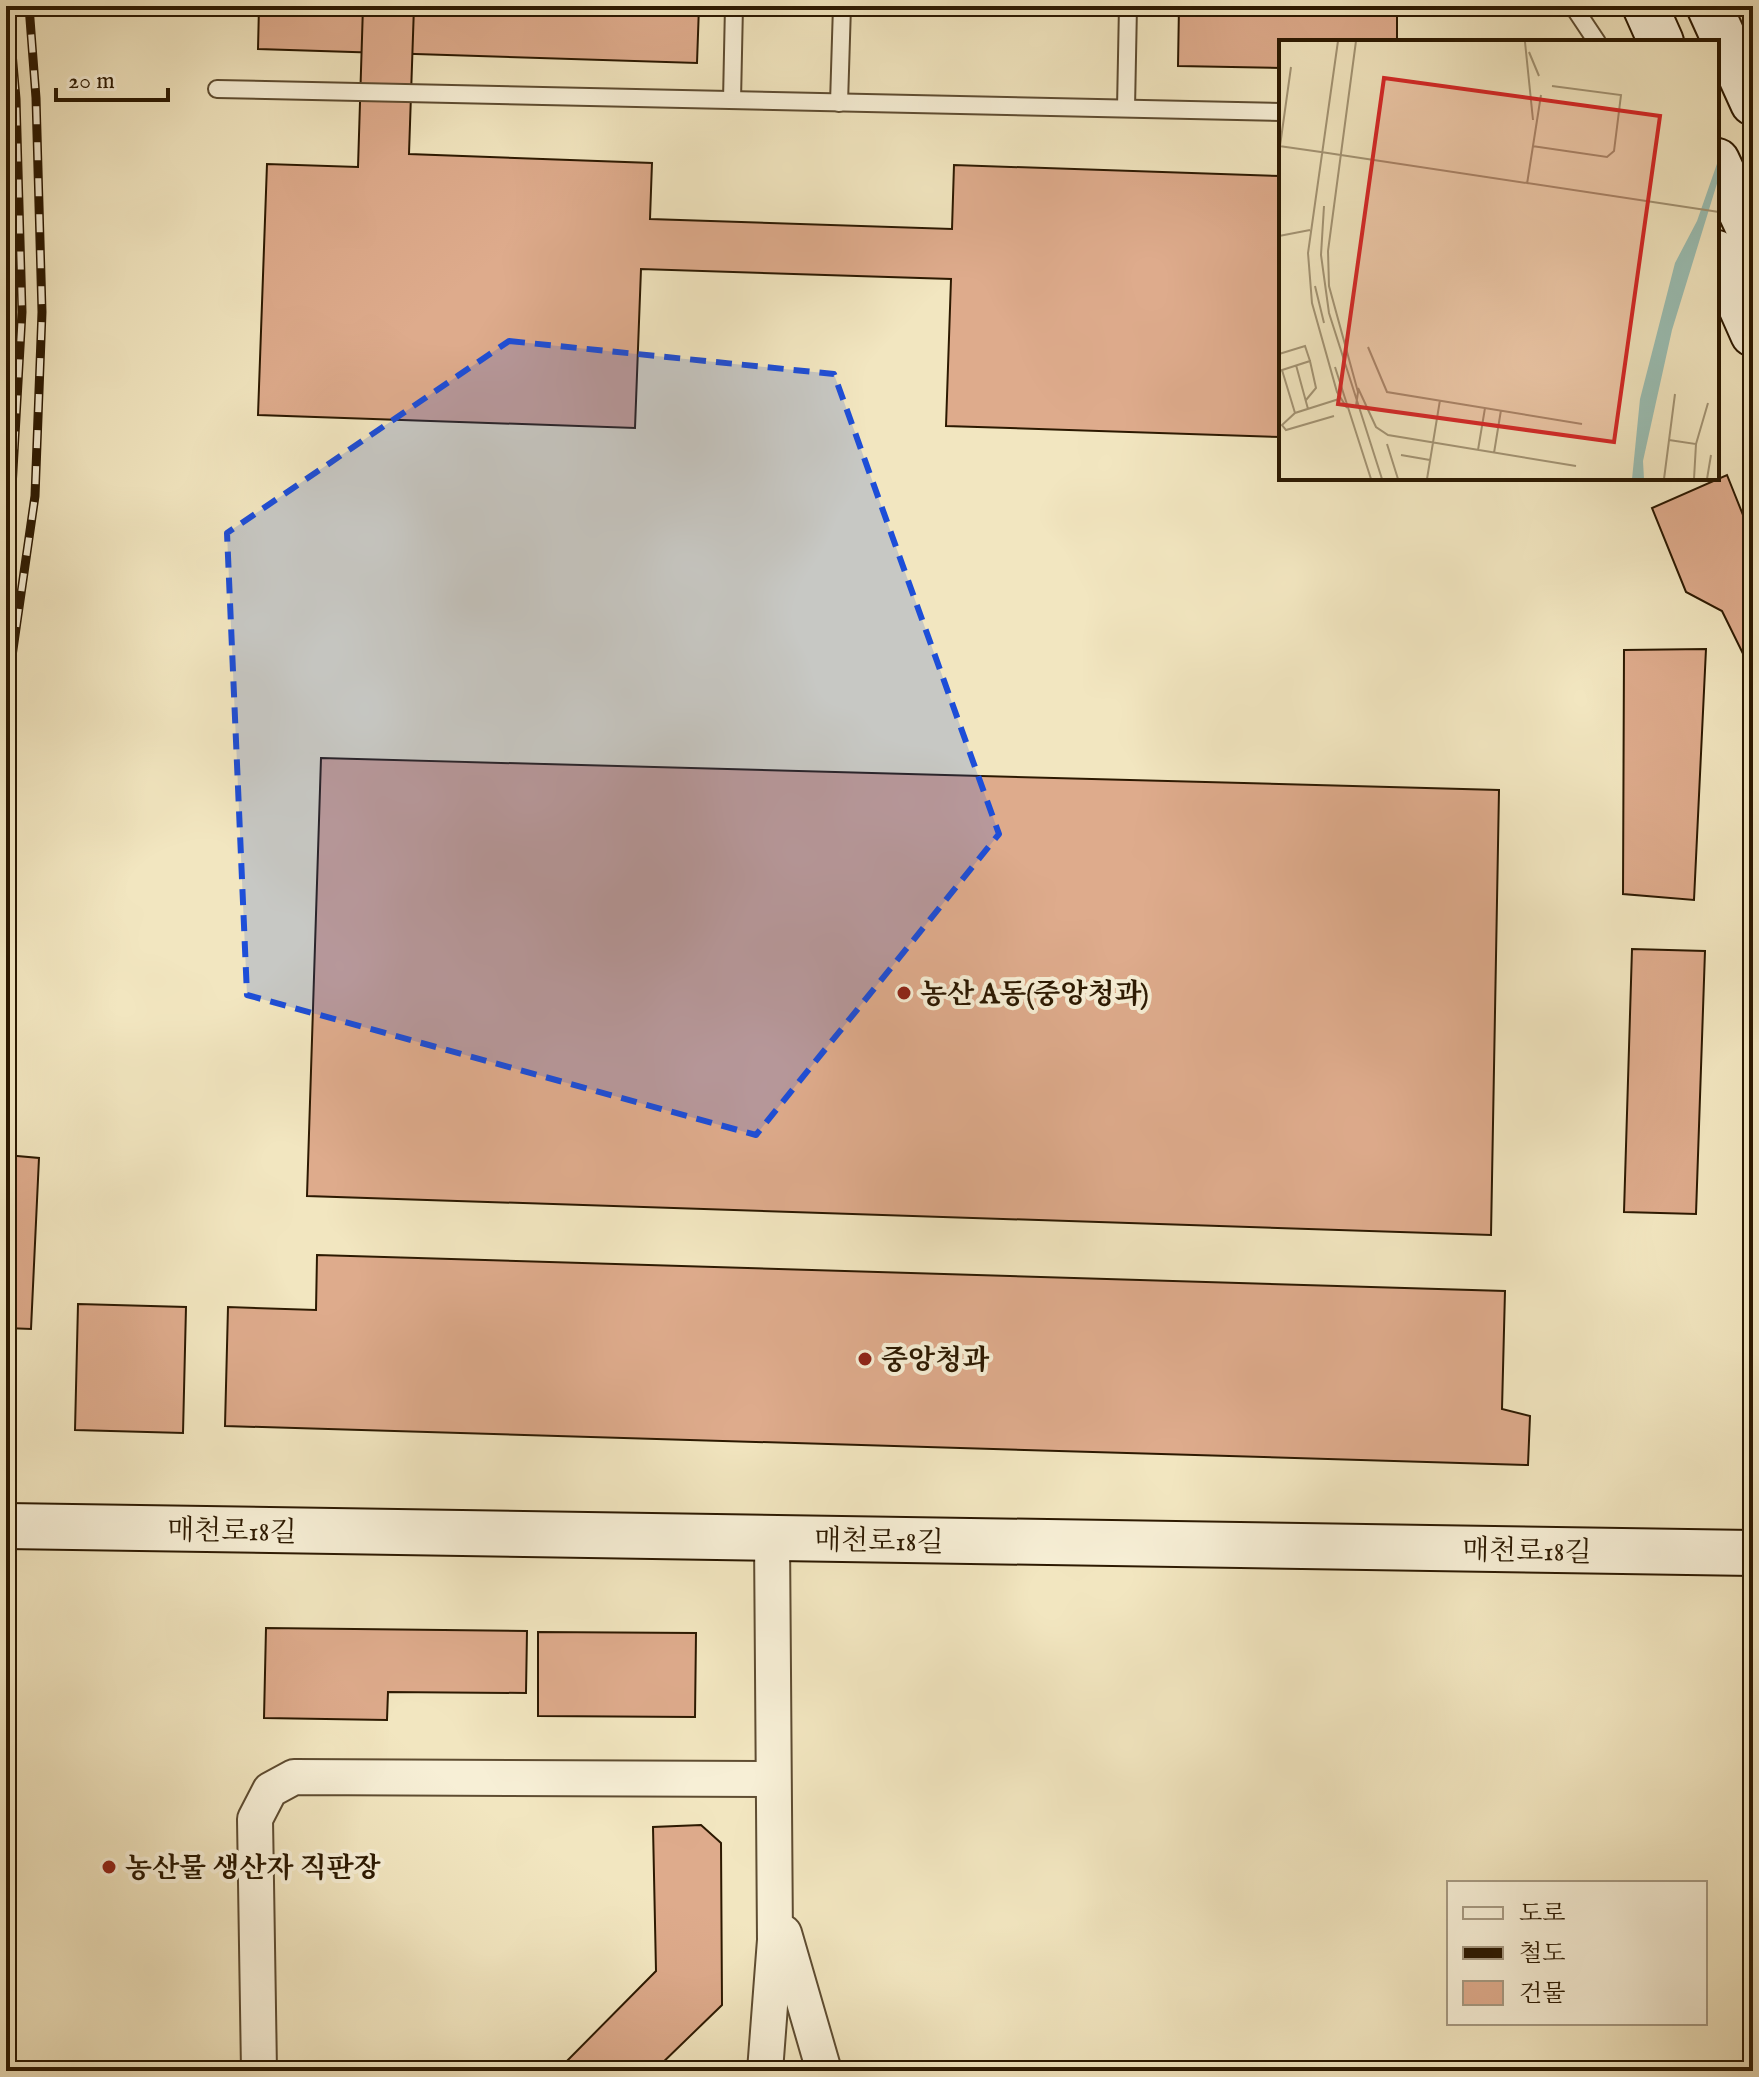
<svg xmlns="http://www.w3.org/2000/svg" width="1759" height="2077" viewBox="0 0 1759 2077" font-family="'IM FELL English','Noto Serif KR',serif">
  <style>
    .building { fill: #deab8c; stroke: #2c1901; stroke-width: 2 }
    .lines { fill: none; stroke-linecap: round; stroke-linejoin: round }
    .lane-casing { stroke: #5e4c31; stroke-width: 20 }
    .street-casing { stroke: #5e4c31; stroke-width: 38 }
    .secondary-casing { stroke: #2c1901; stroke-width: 48 }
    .lane { stroke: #f7efd6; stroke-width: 16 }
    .street { stroke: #f7efd6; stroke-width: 34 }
    .secondary { stroke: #f7efd6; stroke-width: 44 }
    .rail-casing { stroke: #2c1901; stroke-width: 9 }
    .rail { stroke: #f7efd6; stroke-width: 6; stroke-dasharray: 18; stroke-linecap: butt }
    .marked { fill: #1d4ed8; fill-opacity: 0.2; stroke: #1d4ed8; stroke-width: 6; stroke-dasharray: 16 10; stroke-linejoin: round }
    .poi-dot { fill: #8f2418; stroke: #f7efd6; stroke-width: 3 }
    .labels { text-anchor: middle; stroke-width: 8; stroke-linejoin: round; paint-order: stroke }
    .poi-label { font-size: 28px; font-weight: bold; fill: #2c1901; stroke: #f7efd6; text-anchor: start }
    .street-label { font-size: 28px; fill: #2c1901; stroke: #f7efd6 }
    .inset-road { fill: none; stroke: #a39474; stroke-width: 2 }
    .view { fill: #d62828; fill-opacity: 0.15; stroke: #d62828; stroke-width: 4 }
    .inset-edge { fill: none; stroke: #2c1901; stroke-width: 4 }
  </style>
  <rect width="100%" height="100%" fill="#f2e6c0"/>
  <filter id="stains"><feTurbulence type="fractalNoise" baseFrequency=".0025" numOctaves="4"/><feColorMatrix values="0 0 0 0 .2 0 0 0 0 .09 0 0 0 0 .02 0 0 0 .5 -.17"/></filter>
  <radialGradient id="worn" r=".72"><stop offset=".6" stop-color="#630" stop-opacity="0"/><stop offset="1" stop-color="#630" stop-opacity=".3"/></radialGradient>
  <g class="building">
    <path d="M259,6h440l-2,57 -439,-14z"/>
    <path d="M363,6h51l-5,148 243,9 -2,56 302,10 2,-64 327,11v261l-335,-11 5,-147 -310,-10 -6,159 -377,-13 9,-251 91,3z"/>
    <path d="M1179,6h218v36h-116v26l-103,-2z"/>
    <path d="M1727,475l26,65v134l-31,-63 -36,-19 -34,-84z"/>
    <path d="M1706,649l-12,251 -71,-6 1,-244z"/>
    <path d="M321,758l1178,32 -8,445 -1184,-39z"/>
    <path d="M1632,949l73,2 -9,263 -72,-2z"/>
    <path d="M6,1155l33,3 -8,171 -25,-1z"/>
    <path d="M317,1255l1188,36 -3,118 28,7 -2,49 -1303,-39 3,-119 88,3z"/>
    <path d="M78,1304l108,3 -3,126 -108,-3z"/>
    <path d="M266,1628l261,3 -1,62 -138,-1 -1,28 -123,-2z"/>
    <path d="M538,1632l158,1 -1,84 -157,-1z"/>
    <path d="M701,1825l20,18 1,162 -68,66h-97l99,-100 -3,-144z"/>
  </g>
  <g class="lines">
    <g class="lane-casing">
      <g id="lane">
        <path d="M1573,6l24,36"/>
        <path d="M217,89l1064,23"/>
        <path d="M732,100l2,-94"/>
        <path d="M839,103l3,-97"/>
        <path d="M1126,108l2,-102"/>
      </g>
    </g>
    <g class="street-casing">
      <g id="street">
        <path d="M784,1933l40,138"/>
        <path d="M259,2071l-4,-252 15,-29 24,-13 479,2"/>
        <path d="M765,2071l10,-131 -3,-402"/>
      </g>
    </g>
    <g class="secondary-casing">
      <g id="secondary">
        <path d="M1645,6l16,36"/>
        <path d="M1709,6l44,97"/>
        <path d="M1717,161l36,77"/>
        <path d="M1717,253l36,81"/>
        <path d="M6,1526l1747,27"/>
      </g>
    </g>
    <use href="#lane" class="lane"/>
    <use href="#street" class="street"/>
    <use href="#secondary" class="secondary"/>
    <g class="rail-casing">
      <g id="rail">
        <path d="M6,593l16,-281 -6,-213 -8,-93"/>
        <path d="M6,698l29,-202 7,-184 -6,-214 -7,-92"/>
      </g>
    </g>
    <use href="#rail" class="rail"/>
  </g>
  <path class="marked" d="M509,341l325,33 165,460 -243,301 -509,-140 -20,-462z"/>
  <g class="poi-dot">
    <circle cx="904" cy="993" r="8"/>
    <circle cx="865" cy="1359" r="8"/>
    <circle cx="109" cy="1867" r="8"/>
  </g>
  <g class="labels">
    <g class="poi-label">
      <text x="920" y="1003">농산 A동(중앙청과)</text>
      <text x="881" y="1369">중앙청과</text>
      <text x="125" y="1877">농산물 생산자 직판장</text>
    </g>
    <g class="street-label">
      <text transform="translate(232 1530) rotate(1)" y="10">매천로18길</text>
      <text transform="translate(879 1540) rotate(1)" y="10">매천로18길</text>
      <text transform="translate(1527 1550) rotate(1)" y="10">매천로18길</text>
    </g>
  </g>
  <g transform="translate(1279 40)">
    <rect width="440" height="440" fill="#f2e6c0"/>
    <path d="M440,118v19l-47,153 -29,131 1,18h-12l8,-80 35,-136 22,-42z" fill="#9bbfb4"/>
    <path class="inset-road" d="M59,1l-30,212 4,50 25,89 10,16M77,1l-28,210 1,35 29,106 -2,14M246,2l8,78M250,12l10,24M0,106l42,6M1,106l11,-79M253,106l75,11 7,-6 7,-56 -69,-9M42,112l398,60M248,144l14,-89M45,166l-3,49 8,58 53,166M0,196l31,-6M36,246l9,37M89,307l19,45 195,32M0,314l26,-8 5,15 -31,10M17,325l12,44M56,327l36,112M3,330l13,43M79,348l18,39 12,8 188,31M27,360l10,-12 -6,-27M55,376l-48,14 -4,-5 13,-12 44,-14M390,400l27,4 -2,35M108,404l11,35M417,404l12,-41M199,410l7,-42M215,413l7,-43M122,415l29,5M148,439l13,-79M385,439l11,-85M428,439l4,-24"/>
    <path class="view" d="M105,38l276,38 -46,326 -276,-38z"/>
    <rect width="440" height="440" class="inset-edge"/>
  </g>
  <rect width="1759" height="2077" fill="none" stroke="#f2e6c0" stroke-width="32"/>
  <rect x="8" y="8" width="1743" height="2061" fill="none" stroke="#2c1901" stroke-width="4"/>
  <rect x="16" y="16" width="1727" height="2045" fill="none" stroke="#2c1901" stroke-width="2"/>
  <rect x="1447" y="1881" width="260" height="144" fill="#f7efd6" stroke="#a69981" stroke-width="2"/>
  <rect x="1463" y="1907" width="40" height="12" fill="#f7efd6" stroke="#a69981" stroke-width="2"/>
  <text x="1519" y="1921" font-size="24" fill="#2c1901">도로</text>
  <rect x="1463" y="1947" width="40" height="12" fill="#2c1901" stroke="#a69981" stroke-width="2"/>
  <text x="1519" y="1961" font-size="24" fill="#2c1901">철도</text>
  <rect x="1463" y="1981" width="40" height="24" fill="#deab8c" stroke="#a69981" stroke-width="2"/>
  <text x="1519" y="2001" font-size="24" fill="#2c1901">건물</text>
  <path d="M56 88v12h112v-12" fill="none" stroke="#2c1901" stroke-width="4"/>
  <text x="68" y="88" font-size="24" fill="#2c1901" stroke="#f7efd6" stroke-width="6" paint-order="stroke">20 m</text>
  <rect width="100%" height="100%" filter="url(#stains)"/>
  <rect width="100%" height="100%" fill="url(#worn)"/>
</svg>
